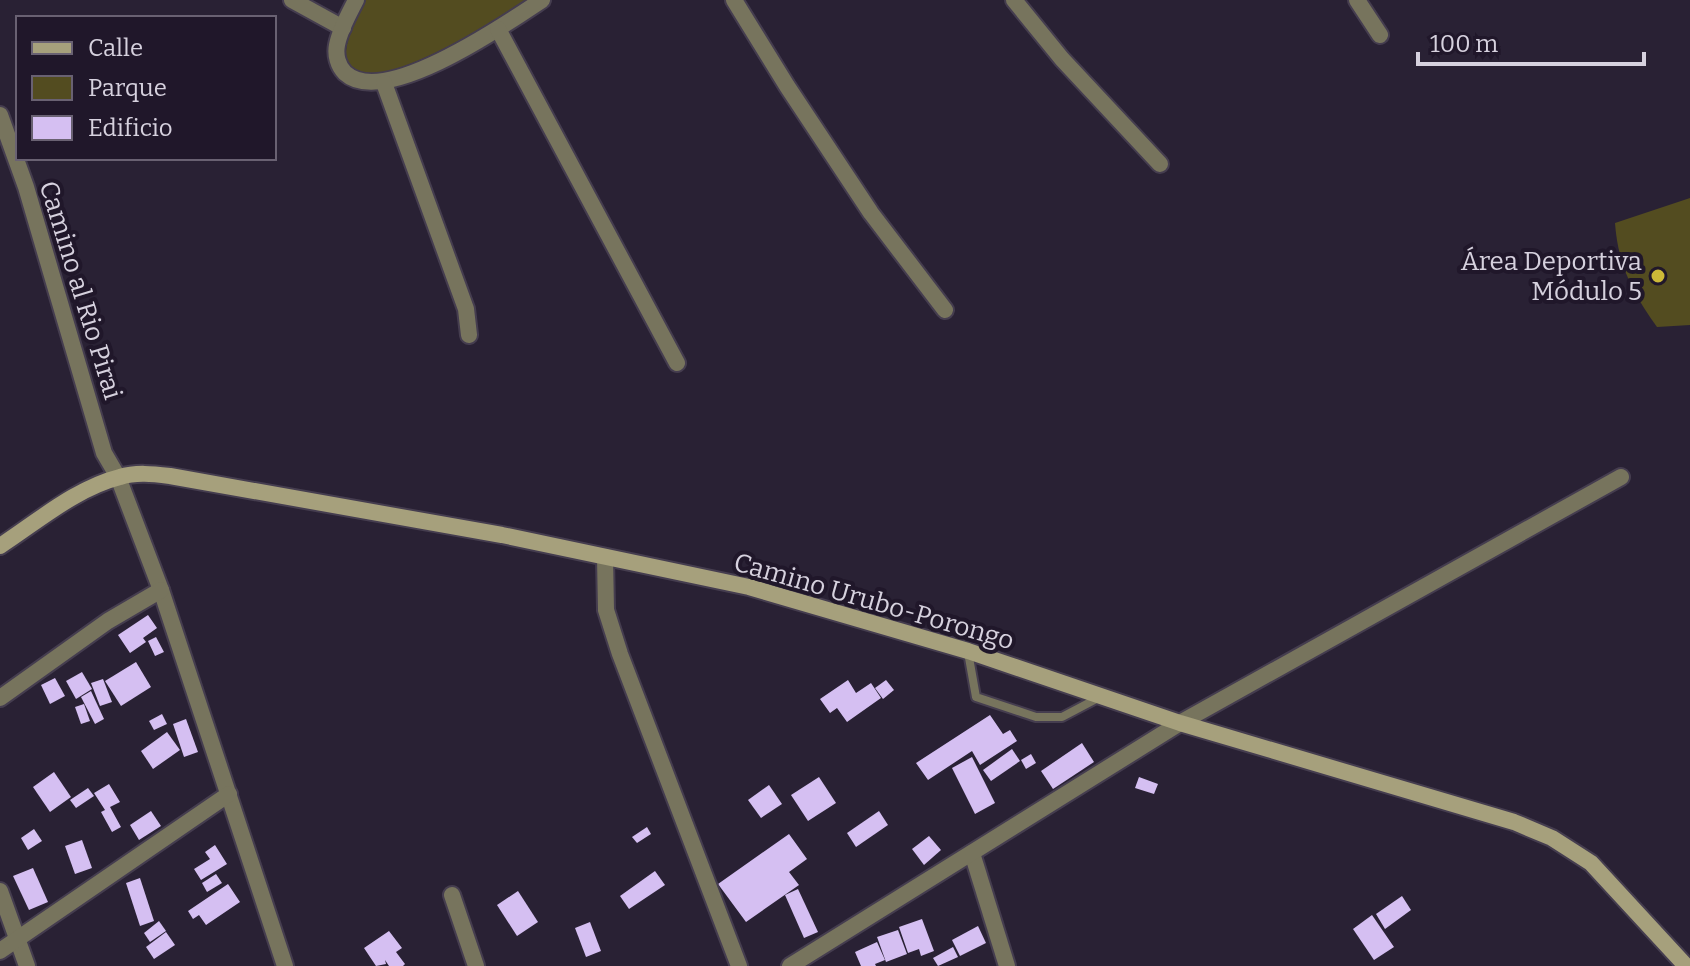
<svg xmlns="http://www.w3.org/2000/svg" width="1690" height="966" viewBox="0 0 1690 966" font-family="Bitter,serif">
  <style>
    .green { fill: #534c20 }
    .building { fill: #d5bff2 }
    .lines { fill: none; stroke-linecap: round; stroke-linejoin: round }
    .lane-casing { stroke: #453d4f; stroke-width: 12 }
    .street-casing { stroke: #453d4f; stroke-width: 20 }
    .secondary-casing { stroke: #453d4f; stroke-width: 20 }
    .lane { stroke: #77745d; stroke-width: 8 }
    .street { stroke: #77745d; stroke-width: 16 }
    .secondary { stroke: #a6a07c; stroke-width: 16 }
    .poi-dot { fill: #cdb938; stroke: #20172a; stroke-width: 3 }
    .labels { text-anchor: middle; stroke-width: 8; stroke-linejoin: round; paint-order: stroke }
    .poi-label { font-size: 26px; fill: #d6d1de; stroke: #20172a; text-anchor: end }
    .street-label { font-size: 26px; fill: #d6d1de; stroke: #20172a }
  </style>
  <rect width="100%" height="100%" fill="#292134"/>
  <g class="green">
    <path d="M366,0h161c-19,13 -188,122 -181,51 2,-18 12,-35 20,-51z"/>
    <path d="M1690,198v127l-33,2c-24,-33 -39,-62 -42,-104z"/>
  </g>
  <g class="building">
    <path d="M148,615l9,13 -14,10 3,4 -16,11 -12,-18z"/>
    <path d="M156,637l8,15 -9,4 -7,-15z"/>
    <path d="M136,662l15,25 -30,19 -16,-25z"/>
    <path d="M82,672l10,17 -16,10 -10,-18z"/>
    <path d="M55,678l10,18 -15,8 -9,-19z"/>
    <path d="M103,679l9,23 -12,4 -9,-23z"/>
    <path d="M848,680l8,13 15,-10 10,15 -34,24 -10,-14 -7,5 -10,-14z"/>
    <path d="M886,680l8,10 -11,9 -8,-11z"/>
    <path d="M91,691l13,28 -9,5 -14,-27z"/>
    <path d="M84,704l6,17 -9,3 -6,-17z"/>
    <path d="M162,714l5,10 -13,6 -5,-9z"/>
    <path d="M990,715l13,19 7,-4 7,11 -37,24 -8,-14 -44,29 -12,-17z"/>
    <path d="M186,719l12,33 -14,5 -11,-33z"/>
    <path d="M167,732l13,18 -27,19 -12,-18z"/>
    <path d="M1082,743l12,19 -41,27 -12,-18z"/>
    <path d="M1012,749l8,12 -29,20 -8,-11z"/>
    <path d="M1031,754l5,9 -10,6 -5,-9z"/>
    <path d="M972,757l23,46 -20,11 -23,-46z"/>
    <path d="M54,772l17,25 -21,15 -17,-25z"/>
    <path d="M819,777l17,26 -28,18 -17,-26z"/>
    <path d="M1139,777l19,7 -4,10 -19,-6z"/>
    <path d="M109,784l11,18 -10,5 11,20 -9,5 -11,-20 4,-2 -11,-17z"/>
    <path d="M769,785l13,19 -21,14 -13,-18z"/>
    <path d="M88,788l6,8 -18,12 -6,-8z"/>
    <path d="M151,811l10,15 -22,14 -9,-15z"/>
    <path d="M879,811l9,14 -32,22 -9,-14z"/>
    <path d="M647,827l4,7 -14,9 -5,-6z"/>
    <path d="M34,829l8,12 -14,9 -7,-12z"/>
    <path d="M789,834l18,25 -18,13 10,13 -53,37 -28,-38z"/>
    <path d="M929,836l12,14 -17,15 -12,-16z"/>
    <path d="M82,840l10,28 -17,6 -10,-28z"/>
    <path d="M215,845l12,19 -26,16 -7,-11 16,-10 -5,-7z"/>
    <path d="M33,868l15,34 -19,8 -16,-34z"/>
    <path d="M655,871l10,14 -36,24 -9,-13z"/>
    <path d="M216,874l6,9 -15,9 -5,-9z"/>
    <path d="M140,878l14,43 -14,5 -14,-43z"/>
    <path d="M228,884l12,18 -34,23 -7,-10 -6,4 -5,-8z"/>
    <path d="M798,889l20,43 -14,6 -19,-43z"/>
    <path d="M518,891l20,31 -21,14 -20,-31z"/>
    <path d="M1402,896l9,14 -26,19 -9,-15z"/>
    <path d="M1372,915l22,32 -20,13 -21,-31z"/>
    <path d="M922,919l12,32 -13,5 -2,-7 -11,4 -9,-26z"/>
    <path d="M159,921l7,10 -16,11 -6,-9z"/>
    <path d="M590,922l11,29 -15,6 -11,-29z"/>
    <path d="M978,926l8,17 -26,13 -8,-16z"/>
    <path d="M898,930l9,24 -21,8 -9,-25z"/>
    <path d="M389,931l13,17 -6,4 9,12 -2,2h-14l-4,-6 1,4 -10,2 -12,-18z"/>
    <path d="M166,932l9,13 -21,14 -8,-12z"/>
    <path d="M877,942l8,18 -10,4 1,2h-15l-6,-14z"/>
    <path d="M953,947l5,10 -20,9 -5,-8z"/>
  </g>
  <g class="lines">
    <g class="lane-casing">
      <path id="lane" d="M968,652l8,45 60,20h26l38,-20"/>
    </g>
    <g class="street-casing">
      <g id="street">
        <path d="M292,0l51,28"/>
        <path d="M356,0c-7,14 -16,29 -19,45 -2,10 1,21 8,28 39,36 161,-49 197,-73"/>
        <path d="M734,0l53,86 84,127 74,97"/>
        <path d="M1014,0l48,59 98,105"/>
        <path d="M1357,0l23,35"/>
        <path d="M498,29l179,334"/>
        <path d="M384,83l82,226 3,26"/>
        <path d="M0,115l26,72 78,266 14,24 43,113 124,376"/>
        <path d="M605,557l1,53 14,44 119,312"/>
        <path d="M0,698l108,-77 53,-31"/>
        <path d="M972,853l35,113"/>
        <path d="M0,891l27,75"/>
        <path d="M452,895l24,71"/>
        <path d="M0,951l229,-157"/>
        <path d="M790,966l390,-243 441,-246"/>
      </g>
    </g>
    <g class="secondary-casing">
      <path id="secondary" d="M0,546c37,-24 76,-58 120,-69 16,-5 33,-3 50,-1l332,59 247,52 219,64 212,72 334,99 38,16 39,25 95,103"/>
    </g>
    <use href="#lane" class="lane"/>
    <use href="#street" class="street"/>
    <use href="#secondary" class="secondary"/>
  </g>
  <circle class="poi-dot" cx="1658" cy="276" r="8"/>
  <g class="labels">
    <g class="poi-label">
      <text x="1642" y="270">Área Deportiva<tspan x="1642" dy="30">Módulo 5</tspan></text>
    </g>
    <g class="street-label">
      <text transform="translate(81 290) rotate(73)" y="9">Camino al Rio Pirai</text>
      <text transform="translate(874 601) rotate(16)" y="9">Camino Urubo-Porongo</text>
    </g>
  </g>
  <rect x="16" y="16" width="260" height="144" fill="#20172a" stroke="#696172" stroke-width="2"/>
  <rect x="32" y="42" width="40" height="12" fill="#a6a07c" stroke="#696172" stroke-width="2"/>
  <text x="88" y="56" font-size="24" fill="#d6d1de">Calle</text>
  <rect x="32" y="76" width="40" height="24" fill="#534c20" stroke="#696172" stroke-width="2"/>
  <text x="88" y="96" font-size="24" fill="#d6d1de">Parque</text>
  <rect x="32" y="116" width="40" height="24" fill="#d5bff2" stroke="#696172" stroke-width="2"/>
  <text x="88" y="136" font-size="24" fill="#d6d1de">Edificio</text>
  <path d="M1418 52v12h226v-12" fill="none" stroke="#d6d1de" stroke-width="4"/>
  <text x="1430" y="52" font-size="24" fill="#d6d1de" stroke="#20172a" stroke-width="6" paint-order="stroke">100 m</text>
</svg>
